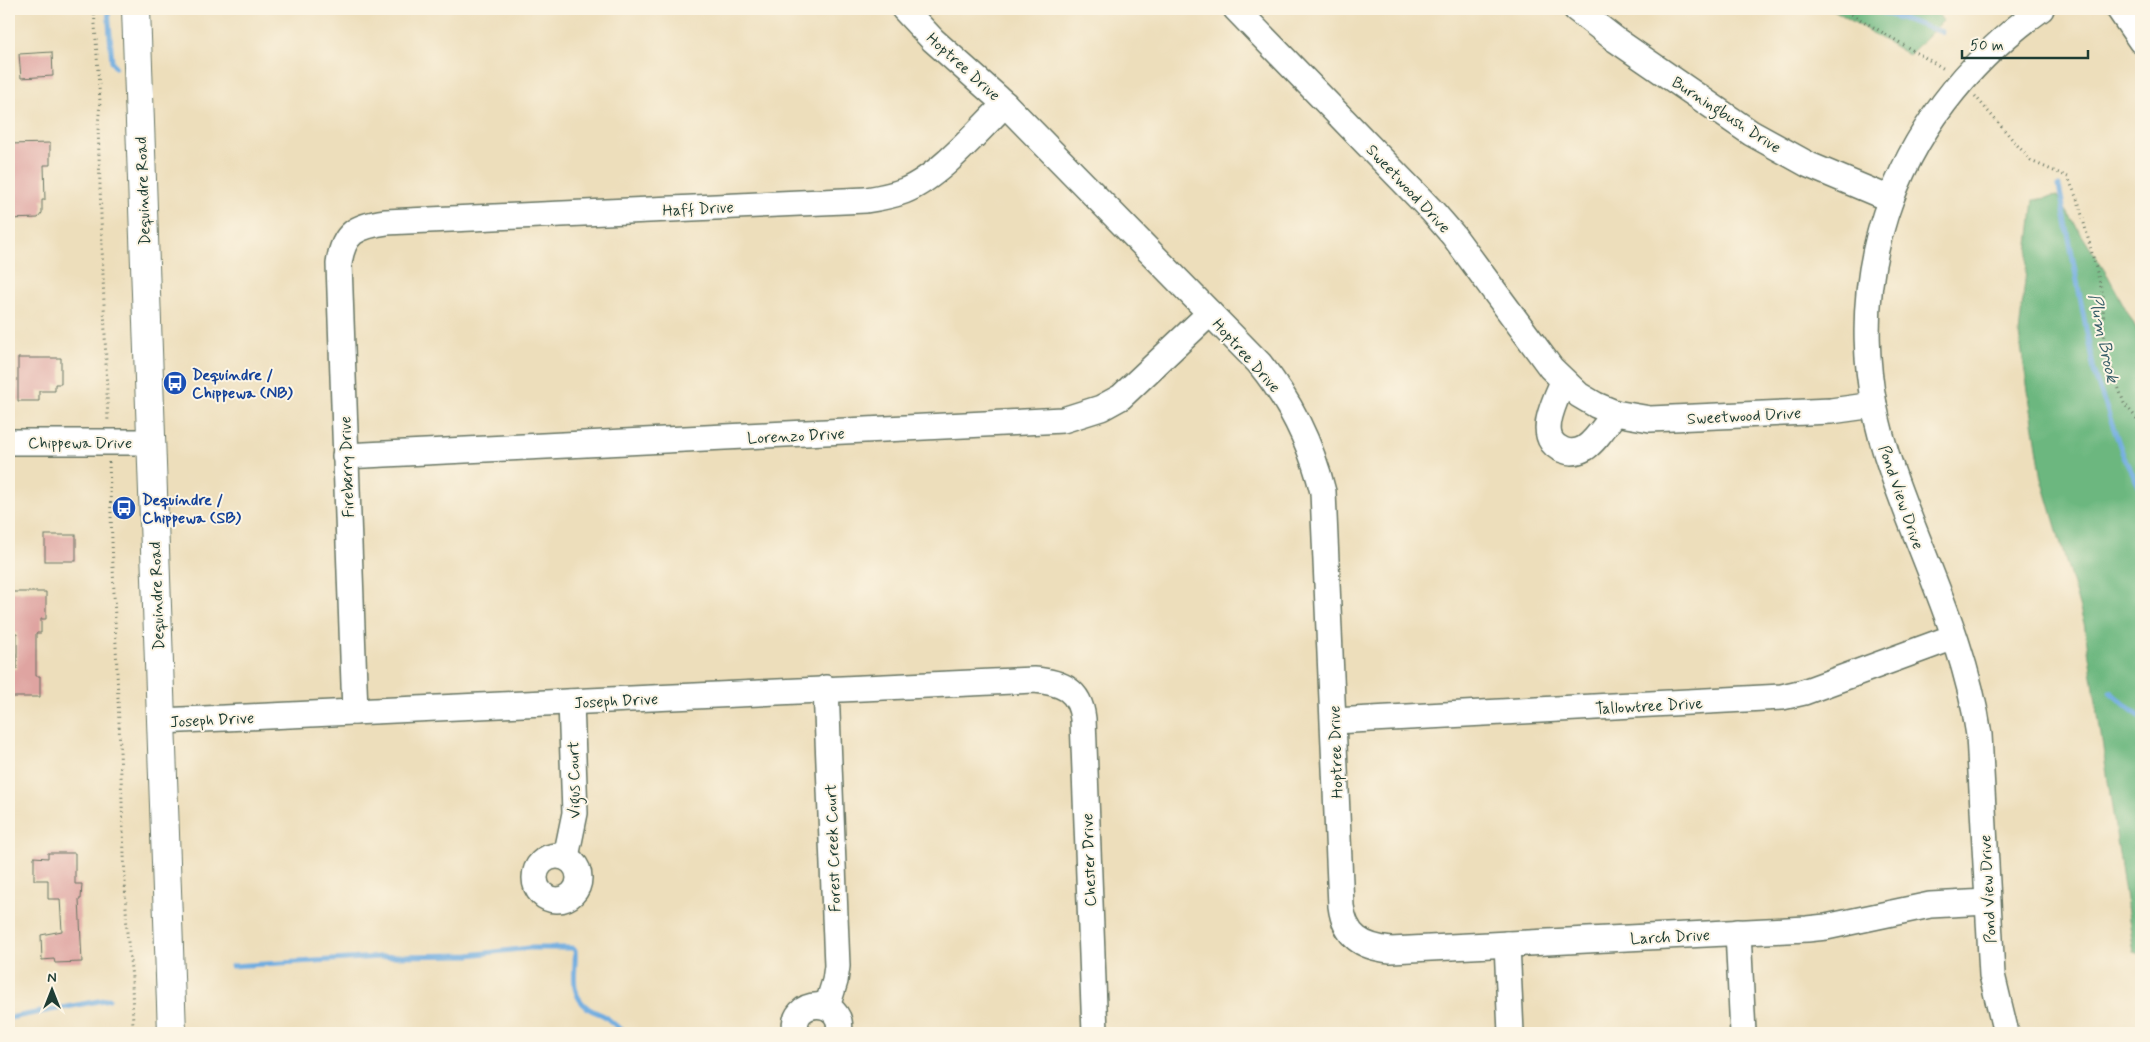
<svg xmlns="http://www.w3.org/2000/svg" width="2150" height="1042" viewBox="0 0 2150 1042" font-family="Mynerve,sans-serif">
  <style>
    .forest { fill: #6cb77f; stroke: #467a5a }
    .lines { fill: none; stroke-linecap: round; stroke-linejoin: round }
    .stream { stroke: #6eace0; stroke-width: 5 }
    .building { fill: #dfa4a1 }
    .minor-casing { stroke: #677563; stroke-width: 28 }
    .major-casing { stroke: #677563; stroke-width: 30 }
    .path { stroke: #677563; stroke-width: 3; stroke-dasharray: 1 4; stroke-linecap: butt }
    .minor { stroke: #fff; stroke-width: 25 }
    .major { stroke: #fff; stroke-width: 28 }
    .labels { text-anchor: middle; stroke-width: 4; stroke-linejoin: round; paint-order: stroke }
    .street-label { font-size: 16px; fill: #1f3d34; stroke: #fcf5e5 }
    .transit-label { font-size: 16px; font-weight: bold; fill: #164399; stroke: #fcf5e5; text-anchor: start }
    .water-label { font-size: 18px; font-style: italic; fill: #375e68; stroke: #fcf5e5 }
  </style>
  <rect width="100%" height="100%" fill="#fcf5e5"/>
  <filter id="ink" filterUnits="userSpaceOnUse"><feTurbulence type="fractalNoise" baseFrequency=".02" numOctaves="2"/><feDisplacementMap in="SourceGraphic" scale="10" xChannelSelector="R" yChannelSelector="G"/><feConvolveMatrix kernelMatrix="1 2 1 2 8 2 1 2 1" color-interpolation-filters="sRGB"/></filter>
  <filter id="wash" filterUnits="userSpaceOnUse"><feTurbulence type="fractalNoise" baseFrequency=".0096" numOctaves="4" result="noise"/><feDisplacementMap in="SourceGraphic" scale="20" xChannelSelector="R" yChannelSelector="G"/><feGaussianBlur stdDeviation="1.12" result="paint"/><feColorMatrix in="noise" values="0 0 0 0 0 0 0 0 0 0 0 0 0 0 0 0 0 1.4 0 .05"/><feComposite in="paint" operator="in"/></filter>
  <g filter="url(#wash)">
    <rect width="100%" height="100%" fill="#eddebb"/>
    <g class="forest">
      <path d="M1832,9h103l8,12 -34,34z"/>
      <path d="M2057,196l51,80 33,61v617l-7,-2 -50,-329 -42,-144 -23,-145 15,-134z"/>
    </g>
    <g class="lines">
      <g class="stream">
        <path d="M108,9l4,53 3,5"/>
        <path d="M1872,9l70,23"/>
        <path d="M2059,186l36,190 29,81 17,33"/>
        <path d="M2110,692l31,26"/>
        <path d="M232,966l164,-10 73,-1 60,-7h43l3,2c2,21 -8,43 13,58 5,4 12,5 18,9 7,6 12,12 22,16"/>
        <path d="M9,1018l100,-19"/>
      </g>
    </g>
    <g id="blocks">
      <g class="building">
        <path d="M52,52l1,24 -32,2 -2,-24z"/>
        <path d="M50,143v22h-6l1,35h-3v13l-4,5 -29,1v-75z"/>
        <path d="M18,358h43v26h-6v7h-16v10h-21z"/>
        <rect x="45" y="535" width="31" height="26"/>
        <path d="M9,592h37v27h-5v14h-5v43h4v21h-31v-28h8v-36h-4v-22h-4z"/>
        <path d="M48,853h27v31h7l-1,15h-2l3,63 -27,1 -1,-4 -12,1 -1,-25 21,-4 -2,-32h-12v-19h-14v-23l14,1z"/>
      </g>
    </g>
  </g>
  <g filter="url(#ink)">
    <use href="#blocks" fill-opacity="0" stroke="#677563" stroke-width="1"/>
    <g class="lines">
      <g class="minor-casing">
        <g id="minor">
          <path d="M904,9l29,31 72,64 254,259c32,39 52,80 64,129l18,414c4,31 21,41 50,44l416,-21 19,-2 104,-22 57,-3"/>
          <path d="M1236,9l197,203 20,23 98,133 28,27 17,10 19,8 35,6 181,-8 43,-6"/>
          <path d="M1576,9l40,31 135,93 58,32 81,34"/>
          <path d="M2119,9l22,32"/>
          <path d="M1563,382c-8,19 -29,57 0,68 7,3 15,2 22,-2 12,-8 21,-24 30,-35"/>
          <path d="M9,442h141"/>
          <path d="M345,456l718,-36 38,-12 20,-11 89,-84"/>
          <path d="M826,688l11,278 -2,15 -8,26"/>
          <path d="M355,712l-16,-448c4,-31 17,-38 47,-42l480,-22c13,-2 25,-4 38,-9 35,-14 74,-60 101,-87"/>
          <path d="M161,721l873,-41c28,2 46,10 49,39l12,314"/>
          <path d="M1334,721l448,-24 22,-5 150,-55"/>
          <circle cx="557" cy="878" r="22"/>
          <path d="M566,857l9,-44 -4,-111"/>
          <path d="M1738,932l5,101"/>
          <path d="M1507,944l4,89"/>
          <path d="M796,1033c-8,-36 50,-37 43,0"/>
          <path d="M2006,1033l-14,-58 -13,-240c-13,-92 -57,-177 -87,-264 -63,-178 -4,-352 149,-462"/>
        </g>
      </g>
      <g class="major-casing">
        <path id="major" d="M136,9l36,1024"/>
      </g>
      <g class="path">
        <path d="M94,9l6,93 -2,24 10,297"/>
        <path d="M1843,9l103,61"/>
        <path d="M1975,96l56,65 37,16 11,27 24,91 1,52 20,56 17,21"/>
        <path d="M109,462l18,471 5,45 1,55"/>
      </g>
      <use href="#minor" class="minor"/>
      <use href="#major" class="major"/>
    </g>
  </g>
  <defs>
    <g id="bus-disc" transform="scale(1.25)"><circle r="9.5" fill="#1a4fb4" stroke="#fcf5e5"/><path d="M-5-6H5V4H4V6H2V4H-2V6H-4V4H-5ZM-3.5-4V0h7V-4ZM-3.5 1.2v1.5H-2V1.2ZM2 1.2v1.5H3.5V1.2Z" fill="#fff"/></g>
  </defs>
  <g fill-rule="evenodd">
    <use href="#bus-disc" x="175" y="383"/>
    <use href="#bus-disc" x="124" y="508"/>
  </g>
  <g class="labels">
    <g class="street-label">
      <text transform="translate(964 66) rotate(42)" y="6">Hoptree Drive</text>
      <text transform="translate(1727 114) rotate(33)" y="6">Burningbush Drive</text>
      <text transform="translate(1409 188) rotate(47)" y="6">Sweetwood Drive</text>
      <text transform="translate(142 191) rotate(-92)" y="6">Dequindre Road</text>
      <text transform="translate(698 208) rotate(-3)" y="6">Haff Drive</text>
      <text transform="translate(1247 355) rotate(48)" y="6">Hoptree Drive</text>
      <text transform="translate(1744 415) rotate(-3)" y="6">Sweetwood Drive</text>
      <text transform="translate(796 435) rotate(-3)" y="6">Lorenzo Drive</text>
      <text x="80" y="448">Chippewa Drive</text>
      <text transform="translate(346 467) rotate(-92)" y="6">Fireberry Drive</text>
      <text transform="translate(1902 497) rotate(71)" y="6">Pond View Drive</text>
      <text transform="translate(156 596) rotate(-92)" y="6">Dequindre Road</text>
      <text transform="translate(616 700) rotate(-3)" y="6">Joseph Drive</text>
      <text transform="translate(1649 705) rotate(-3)" y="6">Tallowtree Drive</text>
      <text transform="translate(212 719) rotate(-3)" y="6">Joseph Drive</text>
      <text transform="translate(1335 752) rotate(-92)" y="6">Hoptree Drive</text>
      <text transform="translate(573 780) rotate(-91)" y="6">Vigus Court</text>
      <text transform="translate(832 848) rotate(-92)" y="6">Forest Creek Court</text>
      <text transform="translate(1088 860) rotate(-92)" y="6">Chester Drive</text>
      <text transform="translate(1987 889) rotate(-93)" y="6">Pond View Drive</text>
      <text transform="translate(1670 936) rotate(-3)" y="6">Larch Drive</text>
    </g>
    <g class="transit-label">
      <text x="192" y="380">Dequindre /<tspan x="192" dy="18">Chippewa (NB)</tspan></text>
      <text x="142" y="505">Dequindre /<tspan x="142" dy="18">Chippewa (SB)</tspan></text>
    </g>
    <g class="water-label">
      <text transform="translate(2104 338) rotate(78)" y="6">Plum Brook</text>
    </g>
  </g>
  <rect width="2150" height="1042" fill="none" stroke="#fcf5e5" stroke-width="30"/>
  <g transform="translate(52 990)" stroke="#fcf5e5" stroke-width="4" paint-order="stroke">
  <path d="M0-4L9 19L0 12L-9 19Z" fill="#1f3d34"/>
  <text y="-8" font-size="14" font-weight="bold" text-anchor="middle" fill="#1f3d34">N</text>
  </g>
  <path d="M1962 50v8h126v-8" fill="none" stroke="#1f3d34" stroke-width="2.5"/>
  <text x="1970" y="50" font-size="15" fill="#1f3d34" stroke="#fcf5e5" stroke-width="4" paint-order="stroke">50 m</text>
</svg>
